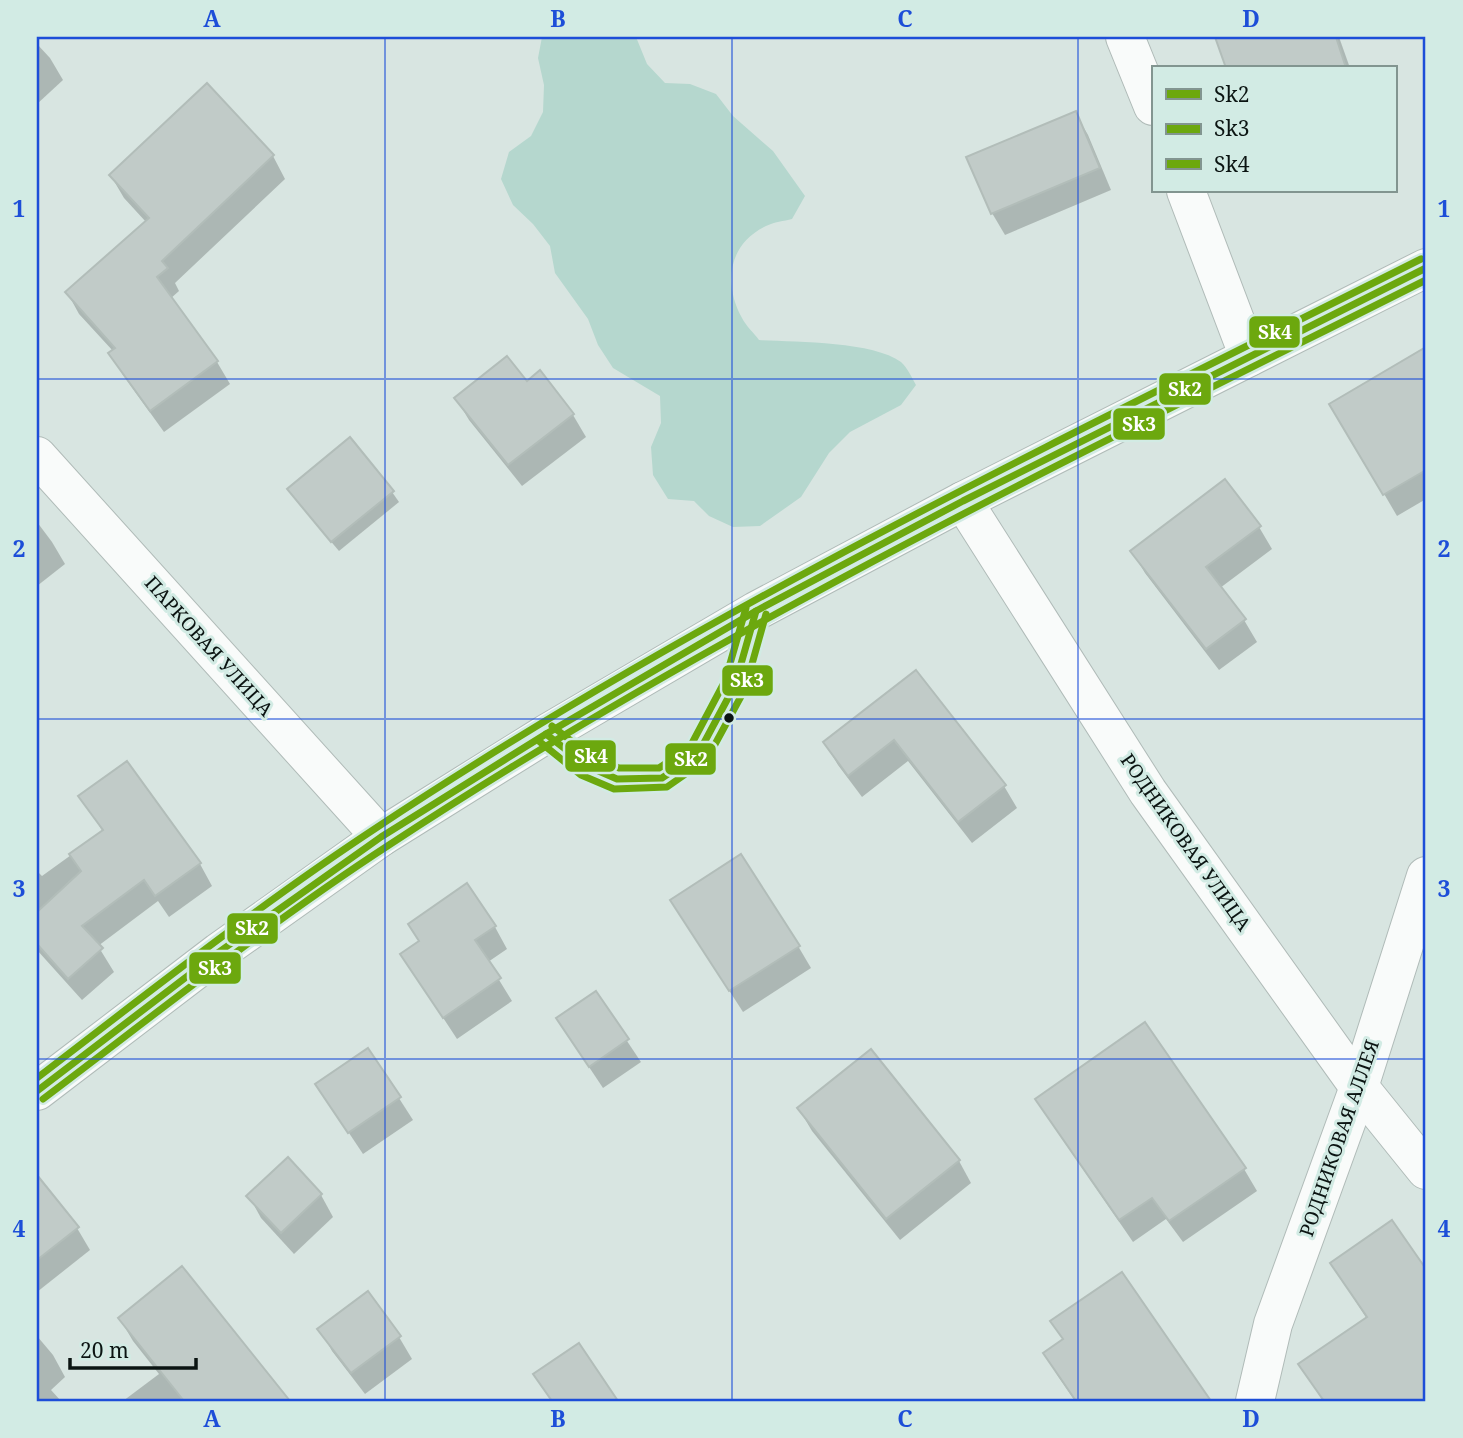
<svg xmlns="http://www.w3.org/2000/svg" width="1463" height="1438" viewBox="0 0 1463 1438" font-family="'Noto Serif',serif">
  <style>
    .green { fill: #b5d7ce }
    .shadow { fill: #0003 }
    .building { fill: #c1cbc8; stroke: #b2bdb9; stroke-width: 2 }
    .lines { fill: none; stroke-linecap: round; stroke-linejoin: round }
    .minor-casing { stroke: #b0bbb8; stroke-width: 40 }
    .minor { stroke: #f9fbfa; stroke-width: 38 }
    .bus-1-casing { stroke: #d2ebe4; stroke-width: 12 }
    .bus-2-casing { stroke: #d2ebe4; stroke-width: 12 }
    .bus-3-casing { stroke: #d2ebe4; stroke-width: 12 }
    .bus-1 { stroke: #6ca80e; stroke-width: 7 }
    .bus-2 { stroke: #6ca80e; stroke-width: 7 }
    .bus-3 { stroke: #6ca80e; stroke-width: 7 }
    .grid { fill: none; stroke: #1d4ed8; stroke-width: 2; stroke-opacity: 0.55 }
    .bus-dot { fill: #0b1412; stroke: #d2ebe4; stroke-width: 2.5 }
    .labels { text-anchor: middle; stroke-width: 6; stroke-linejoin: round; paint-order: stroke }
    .street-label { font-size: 19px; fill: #0b1412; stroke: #d2ebe4 }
    .line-badge { stroke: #d2ebe4; stroke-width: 2.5 }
    .badge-label { font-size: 19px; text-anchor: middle; font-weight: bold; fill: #fff }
    .neatline { fill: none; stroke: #1d4ed8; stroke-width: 2.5 }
    .grid-label { font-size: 23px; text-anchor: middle; font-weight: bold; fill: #1d4ed8 }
  </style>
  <rect width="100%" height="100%" fill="#d8e5e1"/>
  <path class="green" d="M542,37h94l11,27 18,19 25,1 26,10 17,22 40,35 32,45 -13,23c-8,2 -18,3 -26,7 -38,18 -43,58 -24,92 4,8 12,15 17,22 36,2 114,1 142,22 6,5 11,16 15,23l-15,20 -51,27 -21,21 -28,44 -41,29 -27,1 -24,-11 -15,-15 -26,-2 -15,-24 -2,-28 10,-24 -1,-27 -47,-28 -15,-23 -10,-26 -33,-46 -5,-27 -17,-22 -20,-19 -12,-26 8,-27 22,-16 12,-24 1,-27 -6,-27z"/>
  <g class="shadow">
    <path d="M1217,37h122l11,31h-122z"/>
    <path d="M37,44l13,14 13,22 -26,24z"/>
    <path d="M207,86l66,70 12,23 -110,104 4,8 -9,8 47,63 13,22 -66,48 -41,-57 -13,-22 3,-2 -34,-37 -12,-22 79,-70 -22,-24 -13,-22z"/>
    <path d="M1075,113l13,22 23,55 -106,45 -13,-22z"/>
    <path d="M1426,349v150l-29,17 -65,-111z"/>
    <path d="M526,383l47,32 13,22 -64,49 -53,-66 -13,-22z"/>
    <path d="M392,492l7,10 -60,49 -43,-51z"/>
    <path d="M37,522l15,20 13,22 -28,22z"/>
    <path d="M1259,527l13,22 -52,39 24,32 13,22 -38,28 -74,-97 -13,-22z"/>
    <path d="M916,673l88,113 13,22 -45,35 -64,-82 -46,36 -24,-32 -13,-22z"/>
    <path d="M127,763l73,101 12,22 -43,31 -11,-16 -60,45 16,26 -32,28 -45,-50v-79l5,5 61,-44 -22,-36z"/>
    <path d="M685,922l113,24 13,22 -68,44z"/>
    <path d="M495,927l12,22 -19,13 24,39 -55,38 -55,-84z"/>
    <path d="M595,993l46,69 -38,26 -32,-48z"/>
    <path d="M368,1050l45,70 -50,34 -46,-69z"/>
    <path d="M1037,1099l207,70 13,22 -74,51 -17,-23 -33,23 -83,-121z"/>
    <path d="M799,1109l160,52 12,22 -71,57 -88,-109z"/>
    <path d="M37,1178l40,50 13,22 -53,42z"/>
    <path d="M321,1195l12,22 -39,37 -33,-36 -12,-22z"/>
    <path d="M1392,1222l34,50v129h-103l-23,-36 67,-46 -35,-55z"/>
    <path d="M1121,1275l87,126h-133l-17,-25 -13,-22 19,-13 -11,-19z"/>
    <path d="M120,1319l164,78 3,4h-164l36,-27 -26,-33z"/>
    <path d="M320,1329l79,8 13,22 -47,35 -33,-43z"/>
    <path d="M37,1336l16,19 12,22 -14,13 10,11h-24z"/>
  </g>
  <g class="building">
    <path d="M1215,37h121l10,31h-120z"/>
    <path d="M207,83l67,72 -112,106 6,7 -11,9 61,84 -68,50 -42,-58 7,-5 -50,-56 84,-74 -40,-43z"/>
    <path d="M1076,111l24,57 -109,46 -25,-57z"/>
    <path d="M1426,347v123l-43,25 -54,-91z"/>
    <path d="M507,356l20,25 13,-11 34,44 -66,51 -54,-67z"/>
    <path d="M350,437l44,54 -63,51 -44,-53z"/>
    <path d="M1225,479l36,47 -55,41 40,52 -40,30 -76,-98z"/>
    <path d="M916,670l90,115 -48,37 -64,-82 -46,36 -25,-34z"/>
    <path d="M127,761l74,102 -46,33 -11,-16 -62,46 21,22 -35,31 -31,-35v-32l44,-41 -12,-17 34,-24 -25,-34z"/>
    <path d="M741,854l59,92 -71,45 -59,-91z"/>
    <path d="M467,883l29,43 -21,14 26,38 -58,40 -43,-64 19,-13 -11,-17z"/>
    <path d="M596,991l33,48 -40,28 -33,-49z"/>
    <path d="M1145,1022l101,146 -77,53 -17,-23 -33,22 -84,-121z"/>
    <path d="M368,1048l33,49 -53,36 -33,-49z"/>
    <path d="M871,1049l89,111 -74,59 -89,-111z"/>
    <path d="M288,1157l34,37 -41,39 -35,-37z"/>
    <path d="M37,1175l42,52 -42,33z"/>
    <path d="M1392,1220l34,49v132h-102l-26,-37 69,-47 -37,-54z"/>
    <path d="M182,1266l108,135h-106l-66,-83z"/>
    <path d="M1122,1272l89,129h-135l-33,-48 20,-14 -13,-18z"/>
    <path d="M368,1291l33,45 -50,37 -34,-44z"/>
    <path d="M579,1343l39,58h-66l-19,-27z"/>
  </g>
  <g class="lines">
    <g class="minor-casing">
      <g id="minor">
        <path d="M1125,37l28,69"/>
        <path d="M1186,191l63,166"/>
        <path d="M37,456l344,381"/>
        <path d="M963,501l185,291 211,295 67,83"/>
        <path d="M37,1091l182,-139 162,-115 165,-103 210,-123 207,-110 463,-233"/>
        <path d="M1255,1401l18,-77 86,-237 67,-211"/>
      </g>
    </g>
    <use href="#minor" class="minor"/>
    <g class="bus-1-casing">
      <g id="bus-1">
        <path d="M546,734l41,32 30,13 45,-1 36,-24 37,-69 21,-74"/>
        <path d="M37,1091l182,-139 162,-115 165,-103 210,-123 207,-110 463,-233"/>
      </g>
    </g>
    <g class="bus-2-casing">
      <g id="bus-2">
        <path d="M540,742l41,33 33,14 53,-2 40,-28 38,-70 21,-75"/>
        <path d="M43,1099c114,-86 226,-176 346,-254 330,-217 685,-388 1037,-565"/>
      </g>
    </g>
    <g class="bus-3-casing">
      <g id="bus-3">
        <path d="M552,726l40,31 27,11h40l31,-21 35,-66 21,-73"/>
        <path d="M37,1078c111,-85 222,-173 339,-250 331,-220 691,-391 1045,-569"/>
      </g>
    </g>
    <use href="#bus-1" class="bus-1"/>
    <use href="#bus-2" class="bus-2"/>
    <use href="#bus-3" class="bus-3"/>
  </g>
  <path class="grid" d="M385,37v1364M732,37v1364M1078,37v1364M37,379h1389M37,719h1389M37,1059h1389"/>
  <circle class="bus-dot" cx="729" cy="718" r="6"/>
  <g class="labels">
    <g class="street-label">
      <text transform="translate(209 646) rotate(48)" y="7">ПАРКОВАЯ УЛИЦА</text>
      <text transform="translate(1186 842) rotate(55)" y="7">РОДНИКОВАЯ УЛИЦА</text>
      <text transform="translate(1339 1138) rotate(-71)" y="7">РОДНИКОВАЯ АЛЛЕЯ</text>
    </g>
  </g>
  <g class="line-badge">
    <rect x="1248" y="315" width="53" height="34" rx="7" fill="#6ca80e"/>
    <rect x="1158" y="372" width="54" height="34" rx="7" fill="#6ca80e"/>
    <rect x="1112" y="407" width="54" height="34" rx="7" fill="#6ca80e"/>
    <rect x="721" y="664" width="53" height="33" rx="7" fill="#6ca80e"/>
    <rect x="564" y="739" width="53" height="34" rx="7" fill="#6ca80e"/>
    <rect x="664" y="742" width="53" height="34" rx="7" fill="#6ca80e"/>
    <rect x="226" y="912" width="53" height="33" rx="7" fill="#6ca80e"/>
    <rect x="188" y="951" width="54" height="34" rx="7" fill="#6ca80e"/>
  </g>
  <g class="badge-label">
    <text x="1275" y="339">Sk4</text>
    <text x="1185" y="396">Sk2</text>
    <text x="1139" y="431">Sk3</text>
    <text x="747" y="687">Sk3</text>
    <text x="591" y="763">Sk4</text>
    <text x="691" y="766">Sk2</text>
    <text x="252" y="935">Sk2</text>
    <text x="215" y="975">Sk3</text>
  </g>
  <rect width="1463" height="1438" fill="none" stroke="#d2ebe4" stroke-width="77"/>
  <rect x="1152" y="66" width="245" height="126" fill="#d2ebe4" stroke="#829590" stroke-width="2"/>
  <rect x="1166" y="89" width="35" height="10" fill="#6ca80e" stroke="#829590" stroke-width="2"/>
  <text x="1214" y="102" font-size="21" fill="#0b1412">Sk2</text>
  <rect x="1166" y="124" width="35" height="10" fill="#6ca80e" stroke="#829590" stroke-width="2"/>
  <text x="1214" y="136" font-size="21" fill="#0b1412">Sk3</text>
  <rect x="1166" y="159" width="35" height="10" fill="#6ca80e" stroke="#829590" stroke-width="2"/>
  <text x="1214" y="172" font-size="21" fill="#0b1412">Sk4</text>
  <path d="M70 1358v10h126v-10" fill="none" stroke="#0b1412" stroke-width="3.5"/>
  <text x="80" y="1358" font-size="21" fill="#0b1412" stroke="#d2ebe4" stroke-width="5" paint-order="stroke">20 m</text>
  <rect x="38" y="38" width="1386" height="1362" class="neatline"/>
  <g class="grid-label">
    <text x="212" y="27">A</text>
    <text x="558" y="27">B</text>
    <text x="905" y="27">C</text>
    <text x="1251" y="27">D</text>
    <text x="19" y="217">1</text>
    <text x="1444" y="217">1</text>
    <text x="19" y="557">2</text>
    <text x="1444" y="557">2</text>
    <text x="19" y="897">3</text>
    <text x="1444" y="897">3</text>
    <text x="19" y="1237">4</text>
    <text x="1444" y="1237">4</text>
    <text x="212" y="1427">A</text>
    <text x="558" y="1427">B</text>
    <text x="905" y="1427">C</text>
    <text x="1251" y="1427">D</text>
  </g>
</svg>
